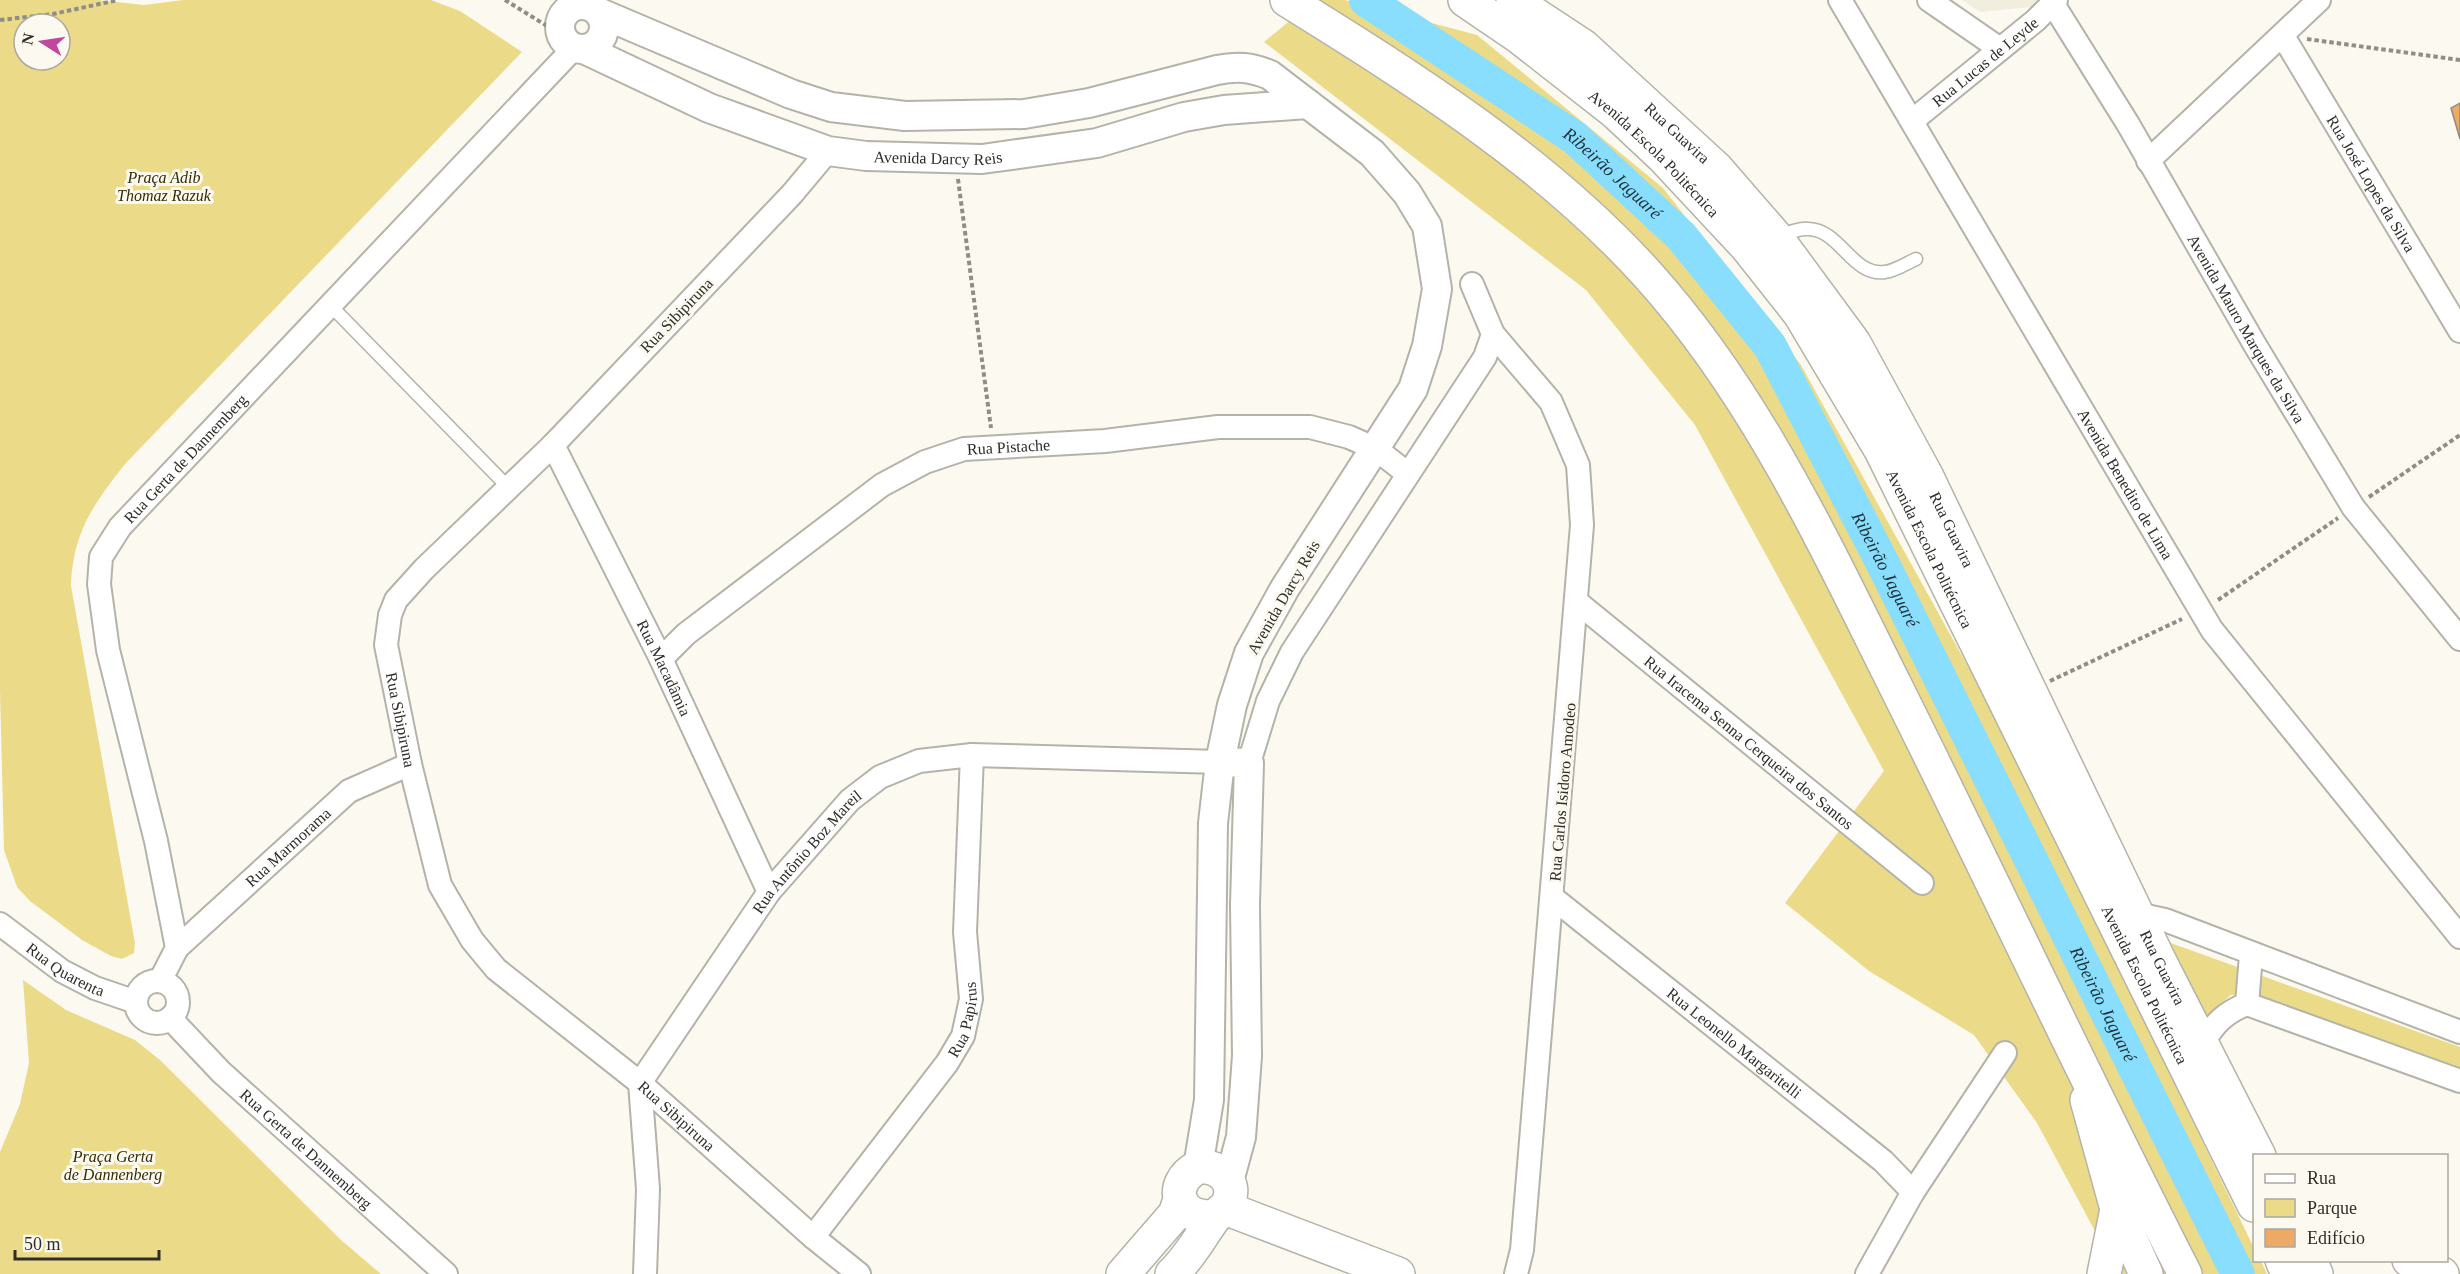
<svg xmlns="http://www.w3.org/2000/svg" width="2460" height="1274" viewBox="0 0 2460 1274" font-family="Georgia,serif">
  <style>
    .built { fill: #f2eedd }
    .green { fill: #ebdb89; fill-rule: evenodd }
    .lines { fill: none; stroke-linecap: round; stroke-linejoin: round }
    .river { stroke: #89defe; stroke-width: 34 }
    .building { fill: #eeaa65; stroke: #928b84; stroke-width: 1.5 }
    .service-casing { stroke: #b4b3a9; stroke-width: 15 }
    .minor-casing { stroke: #b4b3a9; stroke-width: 26 }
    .tertiary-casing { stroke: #b4b3a9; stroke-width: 32 }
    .secondary-casing { stroke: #b4b3a9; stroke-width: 36 }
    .trunk-casing { stroke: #b4b3a9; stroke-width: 36 }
    .path { stroke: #8f8d87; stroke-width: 4; stroke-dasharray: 4.5 3; stroke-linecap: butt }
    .service { stroke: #fff; stroke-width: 12 }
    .minor { stroke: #fff; stroke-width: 22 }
    .tertiary { stroke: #fff; stroke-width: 28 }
    .secondary { stroke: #fff; stroke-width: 33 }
    .trunk { stroke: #fff; stroke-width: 33 }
    .labels { text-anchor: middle; stroke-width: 6; stroke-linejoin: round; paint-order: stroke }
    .street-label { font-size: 16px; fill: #2e2d29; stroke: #fcfaf0 }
    .park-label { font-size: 16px; font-style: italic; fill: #332c02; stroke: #fcfaf0 }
    .water-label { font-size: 18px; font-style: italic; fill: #1c3038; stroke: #fcfaf0 }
  </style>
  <rect width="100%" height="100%" fill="#fcfaf0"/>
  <path class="built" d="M1962,0h76l-7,7 -51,5z"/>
  <g class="green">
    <path d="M0,0h98l46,5 39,-5h248l29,11 62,41 -397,412c-32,41 -52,68 -54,122l64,357 -1,10 -12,6 -11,-3 -29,-16 -52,-39 -13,-14 -13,-37 -4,-160zM24,24h36v36h-36z"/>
    <path d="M1315,0h30l132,35 186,153 138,177 201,363 252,520v12l7,1 6,13h-149l-81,-151 -63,-88 -105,-64 -84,-68 99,-132 -189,-346 -109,-135 -322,-248z"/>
    <path d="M2168,942l292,105v25l-214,-78 -15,1 -26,22z"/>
    <path d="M23,980l43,30 69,30 25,20 181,180 40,34h-381v-122l20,-48 9,-41z"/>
  </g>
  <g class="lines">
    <path class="river" id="s1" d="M1366,0l209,138 106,98 89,110 114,220 354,708"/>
  </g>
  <path class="building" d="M2460,103v36l-9,-31z"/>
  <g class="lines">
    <g class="service-casing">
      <g id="service">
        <path d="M1778,237c10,-4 20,-9 31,-8 31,1 44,48 76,43 10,-1 22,-9 31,-13"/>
        <path d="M331,306l177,181"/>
      </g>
    </g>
    <g class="minor-casing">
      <g id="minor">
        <path id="s2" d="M1840,0l372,630 248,307"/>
        <path d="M1929,0l71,49"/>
        <path id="s3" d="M2053,4l75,120 127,221 98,162 107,132"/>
        <path id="s4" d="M2283,36l177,295"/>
        <path id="s5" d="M1912,121l124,-101 20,-20"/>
        <path id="s6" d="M828,151l-36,43 -239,251 -129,124 -28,31 -6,15 -4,30 24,119 30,121 32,55 24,29 144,114 173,154 46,37"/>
        <path d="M2148,161l171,-161"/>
        <path d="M1493,334l58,68 27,63 4,60 -60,725 -6,24"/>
        <path id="s7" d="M553,445l108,214 108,233"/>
        <path id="s8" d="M1577,602l345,281"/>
        <path id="s9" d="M661,659l25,-25 196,-149 43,-23 39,-13 141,-8 113,-14h92l39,10 27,12 32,25"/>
        <path d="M1249,763l19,-62 24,-49 193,-295 8,-23 -21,-50"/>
        <path id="s10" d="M1553,898l330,263 30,31"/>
        <path d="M2137,914l28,6 295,112"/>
        <path id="s11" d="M0,924l62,47 33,17 41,14"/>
        <path id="s12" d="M177,948l172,-157 61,-27"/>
        <path id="s13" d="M160,981l17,-33 -21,-107 -48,-191 -9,-66 2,-27 19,-30 454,-479"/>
        <circle cx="157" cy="1002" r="21"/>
        <path d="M2247,1004l4,-49"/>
        <path id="s14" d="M170,1018l51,54 225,202"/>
        <path d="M2202,1044c13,-21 22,-31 45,-40l213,77"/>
        <path id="s15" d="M813,1237l134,-174 16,-27 8,-37 -6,-67 7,-177"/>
        <path id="s16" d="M645,1274l3,-85 -8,-106 129,-191 81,-92 30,-23 39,-16 53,-6 248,7"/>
        <path d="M1867,1274l46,-82 92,-139"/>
      </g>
    </g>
    <g class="tertiary-casing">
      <g id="tertiary">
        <circle cx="582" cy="27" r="22"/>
        <path d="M600,13l191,81 40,13 74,9 119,-2 65,-11 128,-33c20,-4 34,-3 53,5l102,78 35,40 20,33 10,63 -10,57 -14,43 -128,199 -36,65 -17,52 -12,57 -7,61 -4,277 -11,67"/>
        <path id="s17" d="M584,49l125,59 119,43 38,5 116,3 115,-16 87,-26 40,-7 84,-6"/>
        <path d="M1220,762l29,1 -4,142 2,151 -6,81 -12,44"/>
      </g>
    </g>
    <g class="secondary-casing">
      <g id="secondary">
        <path id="s18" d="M1513,0l70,46 134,123 59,68 78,106 72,132 233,485 100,196"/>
        <path d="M2087,1100l30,109 29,65"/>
        <path d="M1225,1208l173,66"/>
        <path d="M2310,1260l6,14"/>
        <path d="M2409,1260l33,14"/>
        <path d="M1123,1274l52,-60 5,-14"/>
        <path d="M1172,1274c18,-17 28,-37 42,-56 5,-7 12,-9 15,-17 8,-22 -12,-36 -31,-34 -33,17 -19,56 18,49"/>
        <path d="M2104,1274l13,-65"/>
      </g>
    </g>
    <g class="trunk-casing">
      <g id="trunk">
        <path d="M1287,0c129,80 259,162 361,275 108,120 176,268 247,410 98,196 190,394 290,589"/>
        <path id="s19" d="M1465,0l53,36 97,76 48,45 84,90 53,67 81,136 373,755"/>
        <path d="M2282,1260l6,14"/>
      </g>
    </g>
    <g class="path">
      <path d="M505,0l55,34"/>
      <path d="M0,20l53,-6 65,-14"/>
      <path d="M2307,39l153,21"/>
      <path d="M958,179l33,249"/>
      <path d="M2369,497l91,-62"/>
      <path d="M2218,600l120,-82"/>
      <path d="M2050,681l132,-62"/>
    </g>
    <use href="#service" class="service"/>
    <use href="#minor" class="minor"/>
    <use href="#tertiary" class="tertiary"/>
    <use href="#secondary" class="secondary"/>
    <use href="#trunk" class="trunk"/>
  </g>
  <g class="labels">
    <g class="street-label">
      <text dy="6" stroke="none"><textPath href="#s5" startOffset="94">Rua Lucas de Leyde</textPath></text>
      <text dy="6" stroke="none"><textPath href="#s18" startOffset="212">Rua Guavira</textPath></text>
      <text dy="6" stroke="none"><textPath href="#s19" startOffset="244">Avenida Escola Politécnica</textPath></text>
      <text dy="6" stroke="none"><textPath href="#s17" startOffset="375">Avenida Darcy Reis</textPath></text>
      <text dy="6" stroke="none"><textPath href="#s4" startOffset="172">Rua José Lopes da Silva</textPath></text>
      <text transform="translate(676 315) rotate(-46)" y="6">Rua Sibipiruna</text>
      <text dy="6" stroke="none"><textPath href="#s3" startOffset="378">Avenida Mauro Marques da Silva</textPath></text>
      <text dy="6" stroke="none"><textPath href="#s9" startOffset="416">Rua Pistache</textPath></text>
      <text dy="6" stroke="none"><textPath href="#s13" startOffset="567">Rua Gerta de Dannemberg</textPath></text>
      <text dy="6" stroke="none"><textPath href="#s2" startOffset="562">Avenida Benedito de Lima</textPath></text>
      <text dy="6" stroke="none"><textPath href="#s18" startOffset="698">Rua Guavira</textPath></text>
      <text dy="6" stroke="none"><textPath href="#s19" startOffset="730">Avenida Escola Politécnica</textPath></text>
      <text transform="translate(1283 597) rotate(-60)" y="6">Avenida Darcy Reis</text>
      <text dy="6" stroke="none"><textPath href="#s7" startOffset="249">Rua Macadâmia</textPath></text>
      <text dy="6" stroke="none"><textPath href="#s6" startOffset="746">Rua Sibipiruna</textPath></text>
      <text dy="6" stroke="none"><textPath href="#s8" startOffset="222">Rua Iracema Senna Cerqueira dos Santos</textPath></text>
      <text transform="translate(1562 792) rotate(-85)" y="6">Rua Carlos Isidoro Amodeo</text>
      <text dy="6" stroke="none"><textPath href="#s12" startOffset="150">Rua Marmorama</textPath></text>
      <text dy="6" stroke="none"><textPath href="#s16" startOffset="477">Rua Antônio Boz Mareil</textPath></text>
      <text dy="6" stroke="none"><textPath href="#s11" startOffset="80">Rua Quarenta</textPath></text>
      <text dy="6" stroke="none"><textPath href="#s18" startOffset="1184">Rua Guavira</textPath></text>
      <text dy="6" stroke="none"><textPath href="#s19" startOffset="1216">Avenida Escola Politécnica</textPath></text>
      <text dy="6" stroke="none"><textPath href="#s15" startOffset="267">Rua Papirus</textPath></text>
      <text dy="6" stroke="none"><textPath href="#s10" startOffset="232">Rua Leonello Margaritelli</textPath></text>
      <text dy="6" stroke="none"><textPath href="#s6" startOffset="1250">Rua Sibipiruna</textPath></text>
      <text dy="6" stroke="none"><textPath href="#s14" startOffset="189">Rua Gerta de Dannemberg</textPath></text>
    </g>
    <g class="park-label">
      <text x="164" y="183">Praça Adib<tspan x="164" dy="18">Thomaz Razuk</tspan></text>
      <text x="113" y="1162">Praça Gerta<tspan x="113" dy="18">de Dannenberg</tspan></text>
    </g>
    <g class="water-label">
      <text dy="6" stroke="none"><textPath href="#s1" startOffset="302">Ribeirão Jaguaré</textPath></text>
      <text dy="6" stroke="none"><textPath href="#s1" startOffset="788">Ribeirão Jaguaré</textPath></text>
      <text dy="6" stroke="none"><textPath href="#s1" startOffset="1274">Ribeirão Jaguaré</textPath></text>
    </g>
  </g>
  <rect x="2253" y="1154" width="195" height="108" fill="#fcfaf0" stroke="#aaa8a0" stroke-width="1.5"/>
  <rect x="2265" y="1174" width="30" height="9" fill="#ffffff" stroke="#aaa8a0" stroke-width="1.5"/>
  <text x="2307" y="1184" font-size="18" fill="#2e2d29">Rua</text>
  <rect x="2265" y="1199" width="30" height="18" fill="#ebdb89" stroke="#aaa8a0" stroke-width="1.5"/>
  <text x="2307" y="1214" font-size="18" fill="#2e2d29">Parque</text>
  <rect x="2265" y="1229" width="30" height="18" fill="#eeaa65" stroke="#aaa8a0" stroke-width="1.5"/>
  <text x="2307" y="1244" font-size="18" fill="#2e2d29">Edifício</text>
  <g transform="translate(42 42) rotate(282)"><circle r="28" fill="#fcfaf0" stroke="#aaa8a0" stroke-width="1.5"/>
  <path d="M0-4.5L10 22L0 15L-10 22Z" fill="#bf479c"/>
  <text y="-9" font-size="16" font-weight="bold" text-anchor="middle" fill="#2e2d29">N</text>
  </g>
  <path d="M15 1250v9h144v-9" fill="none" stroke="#2e2d29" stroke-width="3"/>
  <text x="24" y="1250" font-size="18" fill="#2e2d29" stroke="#fcfaf0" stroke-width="4.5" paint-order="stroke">50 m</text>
</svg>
